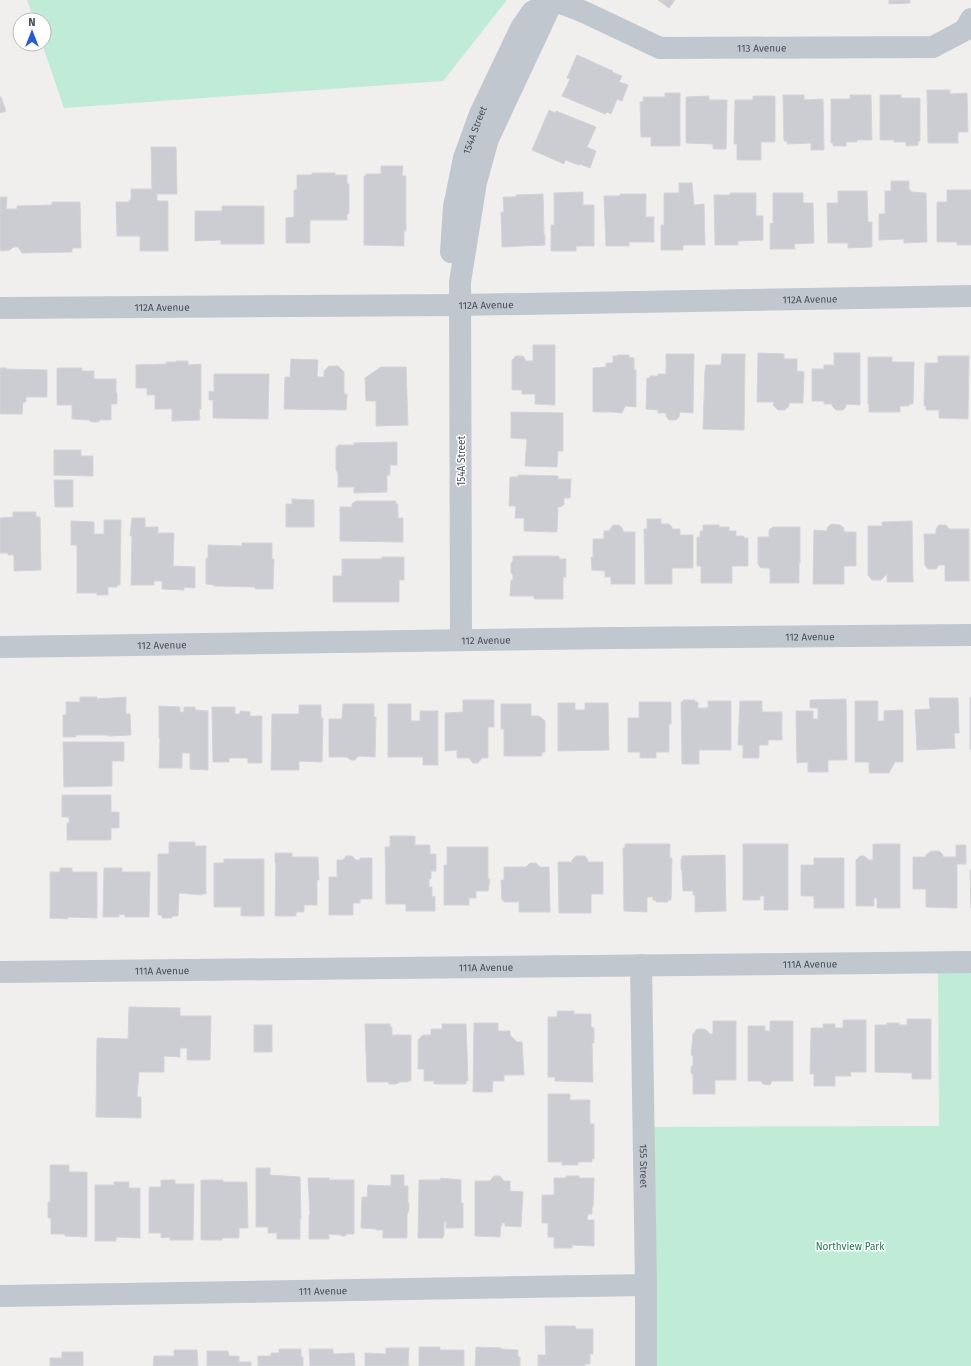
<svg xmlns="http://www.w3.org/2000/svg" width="971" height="1366" viewBox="0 0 971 1366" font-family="'Fira Sans',sans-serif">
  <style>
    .green { fill: #c0ebd6 }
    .building { fill: #cccdd3; stroke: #d3d4d9 }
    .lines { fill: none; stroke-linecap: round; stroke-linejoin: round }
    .minor { stroke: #c0c7cf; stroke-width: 22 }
    .labels { text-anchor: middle; stroke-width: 3; stroke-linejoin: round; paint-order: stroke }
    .street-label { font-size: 10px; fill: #484f5a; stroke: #fff }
    .park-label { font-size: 10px; fill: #1f7554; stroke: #fff }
  </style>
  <rect width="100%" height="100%" fill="#f1efee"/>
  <g class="green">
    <path d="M27,0h480l-64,81 -379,27 -22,-64h2v-24h-10z"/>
    <path d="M971,969v397h-320l-4,-239 292,-1 -1,-156z"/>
  </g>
  <g class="building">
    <path d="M658,0h17l-6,8z"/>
    <path d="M889,0h21v3l-21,1z"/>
    <path d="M577,55l31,14 5,2 -1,1 10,4 -3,6 9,3 -6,16 -5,-2 -6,15 -4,-2 -2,2 -43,-18 8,-17 -3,-1z"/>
    <path d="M927,90h23v4l17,-1 1,39h-10v11h-30z"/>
    <path d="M665,93h15v53h-29v-9h-10l-1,-35h3v-5h22z"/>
    <path d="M783,95h21v5l19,-1 1,51h-13v-7l-24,1v-3h-3z"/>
    <path d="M850,95h21l1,45h-15v2h-11v4h-13v-3h-2v-44h19z"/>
    <path d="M880,95h21v3h19v43h-2v4l-12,1v-4h-12v-2h-14z"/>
    <path d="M709,96v4h18l-1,49h-13v-5l-27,-1v-46z"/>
    <path d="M753,96h22v46h-14v18h-24v-16h-3l1,-44h18z"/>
    <path d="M0,97h1l5,14 -6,2z"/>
    <path d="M549,110l6,3 1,-2 40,16 -9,20 9,4 -6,17 -10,-4 -1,1 -14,-5 -1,4 -32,-14z"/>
    <path d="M151,147h25l1,47h-20v7h11v50h-28v-15h-23l-1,-34h13v-2h2v-11h21z"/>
    <path d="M381,166h22l-1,10h4v55h-2v15l-40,-1v-69h2v-2h15z"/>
    <path d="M312,173h23v2h12v9h2v30h-2v6h-37v23h-24v-25l8,-1v-27h3v-15h15z"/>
    <path d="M891,181h18v9h2v2l15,1 1,49 -23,1v-4l-25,1v-26h6v-23h6z"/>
    <path d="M679,183h13l2,22 10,-1 1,41h-22v5h-22v-25h3v-32h15z"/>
    <path d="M947,190h24v55h-14v-3h-20v-40h10z"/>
    <path d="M838,191h29l1,31h4v25l-24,1v-5h-20l-1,-40h11z"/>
    <path d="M583,192v13h11v41h-18v5h-25v-26h3v-32z"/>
    <path d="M730,193h26v23h7v24l-25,1v4h-23l-1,-50h16z"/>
    <path d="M773,193h30v10h10l1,40 -20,1 1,5h-25v-25l3,-1z"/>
    <path d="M543,194l1,41h1v10l-43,2 -1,-35h3l-1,-15h13v-2z"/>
    <path d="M620,194h26v23h8v25h-25v4h-23l-2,-50h16z"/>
    <path d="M0,197h7l-1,12h11v-3l35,-1v-3h28l1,46h-9v4l-50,1 -4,-6h-5l-3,3 -9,1 -1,-3z"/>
    <path d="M222,206h42v38h-43v-4l-26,1v-30h27z"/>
    <path d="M533,345h22v60l-20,-1v-10h-13v-4h-10v-30l4,-4h7l3,5h7z"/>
    <path d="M758,353l26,1v5h13v12l7,1 -1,31h-14v3l-4,4h-7l-5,-5 1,-3h-17z"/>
    <path d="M834,353h26v52l-14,-1v3l-3,3h-7l-4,-4v-2h-8v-3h-12v-32h12v-4h10z"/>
    <path d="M666,354h28l-1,59 -13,-1 -1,5 -3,3h-7l-3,-4v-3h-8v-3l-12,-1 1,-31h3v-2h8v-2h8z"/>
    <path d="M722,354h23l-1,76 -41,-1 2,-59 1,-5h15z"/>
    <path d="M617,355h12v2l5,1v12h2v37l-11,-1 -3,7 -10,-1h-19v-44l13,-1v-4h7v-7h5z"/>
    <path d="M938,356h31l-1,63 -29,-1v-8h-13v-4h-2l1,-43h13z"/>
    <path d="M868,357h24v5h22l-1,42h-4v2h-9v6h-31v-8h-1z"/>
    <path d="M291,359l27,1 -1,17h7v-6l5,-5h9l6,6v22h3l-1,16 -62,-1 1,-32h5z"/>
    <path d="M176,361h12v4l13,-1v45h-2l1,11 -28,1v-12h-17v-14h-8v-7h-11v-23l30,-1v-2h10z"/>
    <path d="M381,367h25l2,58 -32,1v-25h-10l-1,-23z"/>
    <path d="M0,368h6v1l41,1v27h-21v5h-3l-1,12h-22z"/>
    <path d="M57,368h25v3h12v8h22v14h1v11h-6v16h-11l-2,2h-7l-2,-2 -17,-1v-14h-15z"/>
    <path d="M214,374h55l-1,45 -55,-1v-18h-4v-9l5,1z"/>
    <path d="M511,412l52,1v38h-5l-1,16 -32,-1 2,-27 -16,-1z"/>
    <path d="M397,442v23h-7v10h-3v17l-33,1v-6h-16v-14l-2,-3v-23h2v-2h16v-2z"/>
    <path d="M54,450h27v6h12v20l-39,-1z"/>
    <path d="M518,475l40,1v3h13l-1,19h-6v6l-3,3h-3l-1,25 -33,-1v-13h-9l1,-12h-7l1,-29h8z"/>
    <path d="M54,480h19v27h-18z"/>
    <path d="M292,499l22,1v27h-28v-23h6z"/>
    <path d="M356,501h40v3h2v14h5v24l-63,-1v-34h12v-3z"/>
    <path d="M13,512h23v5h4l1,53 -27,1v-16h-6v-2h-8v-35l13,-1z"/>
    <path d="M132,518h13v9h13v6h16l-1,33 22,1v21l-11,-1v3l-22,-1v-8h-8v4h-23l1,-49h-2z"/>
    <path d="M647,519h14v5h8l3,3v2h8v6h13v33h-21v16h-27l-1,-55h3z"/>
    <path d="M104,520h17l-1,65h-3v2h-9v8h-11v-2h-20v-48h-6v-24l23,1v12h10z"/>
    <path d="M912,521l1,61h-26v-8l-6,6h-9l-4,-5v-49h14v-4z"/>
    <path d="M831,524l9,1 4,3v4h12v34h-12v18h-31l1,-54 13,1v-3z"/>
    <path d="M613,525h6l4,4v3h12v52h-24v-7h-6v-6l-13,-1 -1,-13h2v-18h11v-8h5z"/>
    <path d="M703,525h16v2h10v4h7v5h8v2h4v28h-16v17h-31v-17h-4v-29h3v-6h3z"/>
    <path d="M939,525h7l3,4h20v52h-24v-16h-6l-3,4h-8l-3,-4 -1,-31h12v-5z"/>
    <path d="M773,527h27v36h-1v20h-29v-15h-9l-3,-4v-27h11v-7z"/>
    <path d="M242,543h30v16h2l-1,30h-18v-2l-41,-1v-1l-8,-1v-26h2v-13l34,1z"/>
    <path d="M513,556h46v3h7v18h-3v22h-29v-3h-24l1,-16h2v-5l-2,-2v-10l2,-2z"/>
    <path d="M382,557h22v23h-5v22h-66v-26h9v-17h40z"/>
    <path d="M80,697h17v2l29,-2v17h4l1,21 -23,1v-1h-32v2h-13v-22h3v-13h14z"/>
    <path d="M929,698h29l1,35h-5l1,15 -38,2 -2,-40 15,-1z"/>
    <rect x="970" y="698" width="1" height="51"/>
    <path d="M846,699l1,61h-19v12h-20v-10l-11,1 -1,-52h17v8h5v-11h-8v-8z"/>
    <path d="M463,700h31v27h-6v31h-6l-4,5h-5l-4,-5h-12v-8l-12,1v-38l18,-1z"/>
    <path d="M683,700h12v2h3v6h10v-7h23v49h-32v14h-17l-1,-62h2z"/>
    <path d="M740,701h22v11h20v28h-14v5h-9v13h-16v-13h-5z"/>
    <path d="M855,701h23v20h6v-10l19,-1v52h-8l-6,11h-20v-11h-14z"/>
    <path d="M639,702h32v22h-2v28h-13v6h-16v-6h-12v-34h11z"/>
    <path d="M558,703h17v7h10v-7h23l1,47 -51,1z"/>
    <path d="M343,704h31v13h2l-1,40 -17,-1 -3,4h-4l-4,-3h-18v-38h13z"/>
    <path d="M388,704h23v17h9v-10h18v54h-15v-8h-35z"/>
    <path d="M501,704h30v12h8l6,5v31h-3v4h-38v-27h-3z"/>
    <path d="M299,705h22v13h2l-1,44 -23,-1v9h-28l1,-56h27z"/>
    <path d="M159,706l21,1v5h4v-5h11v3l13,1v59l-18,-1v-16h-8v15h-23l1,-30h-1z"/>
    <path d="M212,707h23v7h5v-3l10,1v4h12v47h-14v-5h-19v4h-16z"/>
    <path d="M63,742h61v19h-12v25l-48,1z"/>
    <path d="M62,795h49v17h8v16h-8v12h-44v-17h2v-6h-7z"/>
    <path d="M390,836h25v9h15v9h6v17h-5v8h-2v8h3v10l3,-1v15h-29v-7h-20l-1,-57h5z"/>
    <path d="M169,842h26v4h11v48h-4v1l-23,-2 -1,23h-6v2h-10v-3h-4v-61h11z"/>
    <path d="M625,844h45v14h2l-1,42h-3v2h-12v-2h-3v-3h-6v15l-23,-1 -1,-63h2z"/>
    <path d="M743,844h45v66h-24v-14h-4v4h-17z"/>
    <path d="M873,844h27v64h-23v-10h-3v8h-18v-46l4,-4h4l5,4h4z"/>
    <path d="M956,845h10v19h-9v44l-31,-1v-18h-13v-32h13v-2l5,-4h8l4,4v2h13z"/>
    <path d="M447,847h41v32h2l-2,12h-12v7h-7v7h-25v-40h3z"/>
    <path d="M275,853h17v4h26l1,23h-2v25h-13v7h-8v4h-21l1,-53h-1z"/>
    <path d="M725,855l1,56 -31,1v-17h-2v-4h-10l-1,-21h-1v-11h1v-3z"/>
    <path d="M346,856h6l4,4h4v-2h12v41h-12v4h-7v12h-24v-38h8v-17h6z"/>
    <path d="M576,856h9l3,4v2h15v32h-12v19h-32l-1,-51h14v-2z"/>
    <path d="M814,858h30v50h-30v-12h-13v-31h13z"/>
    <path d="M224,859h40v57h-23v-9h-27v-44h10z"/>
    <path d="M530,863h6l4,4h9l1,45h-31v-12h-1v2h-14v-2h-2l-1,-20h3v-13h22z"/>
    <path d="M60,868h12v4h25v46l-29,-1v2l-18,-1v-46h10z"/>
    <path d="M104,868h18v4h28l-1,45h-24v-2l-6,-1v3h-16z"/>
    <path d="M970,870h1v38z"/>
    <path d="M129,1007l51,1v8h31l-1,44h-23v-12h-7v9l-16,-1v16h-25l-2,25h4v21l-45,-1 1,-79 31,1z"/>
    <path d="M557,1011h17v3h17v13l3,1v15h-2l1,39 -38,-1v-4h-7v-60h9z"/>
    <path d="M907,1019h24v60h-19v-6l-37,-1v-47h12v-2h12v2h8z"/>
    <path d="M843,1020h23v52h-16l1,4h-16v10h-21v-12h-4l1,-46h12v-4h12v4h8z"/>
    <path d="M713,1021h23v59h-21v14h-22v-20l-2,-1v-6l2,-2v-9l-2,-1 2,-21 4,-5h8l5,5h3z"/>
    <path d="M770,1021h23v60h-21l-2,4 -7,-1 -2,-3h-13v-55h17v5h5z"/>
    <path d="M474,1023h24v8h12v4l7,7h5l2,33h-20v6h-11l-1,11h-19z"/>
    <path d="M365,1024h25v3h2v8h19v46h-3v1h-9l-2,2h-8l-1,-2h-21z"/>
    <path d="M442,1024h24l2,57h-2v3h-32v-3h-10v-12h-6v-29l5,-5h8v-6h11z"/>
    <rect x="254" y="1025" width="18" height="27"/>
    <path d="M548,1094h22v6h20v24h4v35h-2v3h-14v3h-16v-3h-14z"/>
    <path d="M50,1165h19v7h18v65l-22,-1v-2h-14v-16h-3v-16h2z"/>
    <path d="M256,1168h14v7l30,2 1,42h-1v20h-23v-6h-9v-6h-12z"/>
    <path d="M391,1175h13v11h4v17h1v7l-2,5v23h-24v-8h-7v-1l-15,-1 1,-31h5l1,-12 23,1z"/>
    <path d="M494,1176h6l4,5h6v10l13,1 -2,35 -16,-1v-3h-3v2h-1l-1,12 -25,-1v-55h15z"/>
    <path d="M566,1176h13v2h15l-1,29h-1v7h-4l-1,6h7v26l-22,-1v3h-18v-11h-6v-14h-6v-28h12v-17h12z"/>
    <path d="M308,1178h21v2h25v54h-8v2h-5v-1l-12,-1v5h-20v-24h1z"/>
    <path d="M441,1178l20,2v23h2v25h-17v-6h-2v14h-1v2h-25l1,-58h21z"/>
    <path d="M161,1180h14v4h19l-1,56h-23v-3l-9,1v-5h-12v-46h12z"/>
    <path d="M201,1180h22v2h24l1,46h-9v10h-17v2h-21z"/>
    <path d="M114,1182h15v6h11v50l-24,-1v4h-21v-56h19z"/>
    <path d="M545,1326h30l1,3h17v25h-3v10h-5v2h-47v-11h8z"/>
    <path d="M419,1347h21v3h24v16h-45z"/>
    <path d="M476,1347l25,1v1l17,1v7h2v9h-45z"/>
    <path d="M386,1348h23l-1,18h2h-45v-13l21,1z"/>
    <path d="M279,1349h22v8h2v9h-45v-10h13v-3h8z"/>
    <path d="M309,1349h24v5l21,-1 1,13h-45z"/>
    <path d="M174,1350h23l1,16h-45l1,-10h20z"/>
    <path d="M207,1351h21l1,5h10v6h12v4h-44z"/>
    <path d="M62,1352h21v14h-33v-8h12z"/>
  </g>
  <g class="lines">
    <g class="minor">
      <path id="s1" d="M553,0l31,12 76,36 273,-1 32,-17 6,-11"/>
      <path id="s2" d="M451,252l3,-45 10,-49 16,-44 41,-86 11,-16 20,-11"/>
      <path id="s3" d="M0,308l460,-3 511,-9"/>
      <path d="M461,640l-1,-358 16,-100 12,-43 65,-139"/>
      <path id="s4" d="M0,647l614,-9 357,-3"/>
      <path id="s5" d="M641,965l5,320v81"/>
      <path id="s6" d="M0,972l971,-10"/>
      <path id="s7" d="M0,1296l646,-11"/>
    </g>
  </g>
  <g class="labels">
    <g class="street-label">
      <text dy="4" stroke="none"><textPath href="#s1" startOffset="219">113 Avenue</textPath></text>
      <text dy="4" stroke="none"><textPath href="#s2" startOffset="125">154A Street</textPath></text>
      <text dy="4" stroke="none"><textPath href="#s3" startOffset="810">112A Avenue</textPath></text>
      <text dy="4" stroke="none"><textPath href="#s3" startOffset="486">112A Avenue</textPath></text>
      <text dy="4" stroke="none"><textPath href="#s3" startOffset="162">112A Avenue</textPath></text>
      <text transform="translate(461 461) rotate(-90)" y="4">154A Street</text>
      <text dy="4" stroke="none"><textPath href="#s4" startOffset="810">112 Avenue</textPath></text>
      <text dy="4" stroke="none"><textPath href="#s4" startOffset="486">112 Avenue</textPath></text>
      <text dy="4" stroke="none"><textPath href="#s4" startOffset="162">112 Avenue</textPath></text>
      <text dy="4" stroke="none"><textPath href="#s6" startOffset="810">111A Avenue</textPath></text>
      <text dy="4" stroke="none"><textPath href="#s6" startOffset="486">111A Avenue</textPath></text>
      <text dy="4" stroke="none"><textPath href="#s6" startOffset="162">111A Avenue</textPath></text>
      <text dy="4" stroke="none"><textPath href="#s5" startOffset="201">155 Street</textPath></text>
      <text dy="4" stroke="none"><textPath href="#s7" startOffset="323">111 Avenue</textPath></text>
    </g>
    <g class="park-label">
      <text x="850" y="1250">Northview Park</text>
    </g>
  </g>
  <g transform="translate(32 32)"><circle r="19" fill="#ffffff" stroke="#b6b9bd"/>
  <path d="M0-3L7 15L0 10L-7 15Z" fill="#295ed0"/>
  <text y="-6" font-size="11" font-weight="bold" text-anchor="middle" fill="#484f5a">N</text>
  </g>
</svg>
